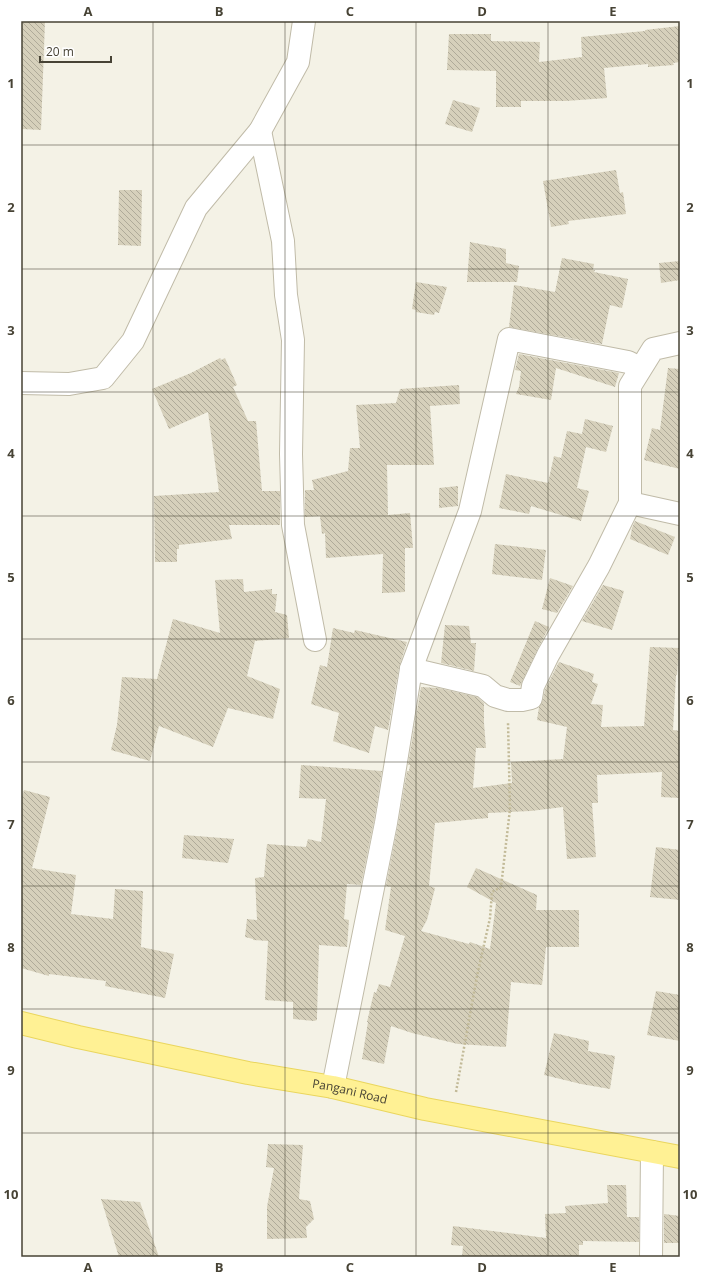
<svg xmlns="http://www.w3.org/2000/svg" width="701" height="1278" viewBox="0 0 701 1278" font-family="'Open Sans',sans-serif">
  <style>
    .building { fill: url(#building-back-hatch) }
    .lines { fill: none; stroke-linecap: round; stroke-linejoin: round }
    .minor-casing { stroke: #c0bba8; stroke-width: 24 }
    .major-casing { stroke: #ead65e; stroke-width: 24 }
    .path { stroke: #c2ba98; stroke-width: 2.5; stroke-dasharray: 2 2; stroke-linecap: butt }
    .minor { stroke: #fff; stroke-width: 22 }
    .major { stroke: #fff194; stroke-width: 22 }
    .grid { fill: none; stroke: #474335; stroke-width: 1; stroke-opacity: 0.55 }
    .labels { text-anchor: middle; stroke-width: 4; stroke-linejoin: round; paint-order: stroke }
    .street-label { font-size: 12px; fill: #474335; stroke: #fff }
    .neatline { fill: none; stroke: #474335; stroke-width: 1.5 }
    .grid-label { font-size: 13px; text-anchor: middle; font-weight: bold; fill: #474335 }
  </style>
  <defs>
    <pattern id="building-back-hatch" width="6" height="6" patternUnits="userSpaceOnUse"><rect width="6" height="6" fill="#d6d0bb"/><path d="M-1 5l2 2M0 0l6 6M5-1l2 2" fill="none" stroke="#afaa99"/></pattern>
  </defs>
  <rect width="100%" height="100%" fill="#f4f2e6"/>
  <g class="building">
    <path d="M21,21h24l-4,109 -20,-1z"/>
    <path d="M680,26v36l-7,1 1,2 -26,2v-3l-44,4 3,30 -41,3h-45v6h-25v-36l-49,-1 2,-36h42v7l49,1 -1,20 43,-5 -1,-20 64,-6v-1z"/>
    <path d="M453,100l27,8 -8,24 -27,-8z"/>
    <path d="M616,170l4,23 3,-1 3,22 -58,7 1,3 -18,3 -8,-46z"/>
    <path d="M119,190h23l-1,56 -23,-1z"/>
    <path d="M470,242l36,7v14l13,3 -2,16h-50z"/>
    <path d="M562,258l32,6 -1,6h2l-1,2 34,7 -6,29 -12,-3 -8,39 -93,-17 5,-42 41,7z"/>
    <path d="M680,261v19l-19,3 -2,-20z"/>
    <path d="M416,282l31,5 -8,26 -4,-1 -1,3 -18,-3v-2l-4,-1z"/>
    <path d="M519,354l100,19 -4,14 -59,-19 -5,32 -35,-6 3,-7 2,-16 -6,-1z"/>
    <path d="M220,358l1,2 4,-2 12,27 -4,2 15,34h8l6,70h18v34h-51l3,14 -53,6v4h-2v13h-22l-1,-66 65,-4 -11,-80 -39,17 -17,-40 39,-16z"/>
    <path d="M668,368l12,1v100l-36,-9 8,-32 8,2z"/>
    <path d="M459,385l1,19 -30,2 4,59h-47l1,50 22,-2 3,35h-8v44l-23,1 1,-39 -57,4 -1,-25 -3,1 -2,-18 -15,1v-27h9l-2,-10 36,-9 2,-23h10l-4,-43 40,-2 4,-14z"/>
    <path d="M585,419l28,7 -7,26 -20,-5 -9,41 12,3 -8,30 -50,-15 -2,8 -30,-6 7,-34 42,9 6,-27 7,2 6,-27 15,3z"/>
    <path d="M458,486v20l-19,2v-20z"/>
    <path d="M635,521l40,16 -7,18 -38,-16 2,-11z"/>
    <path d="M495,544l51,6 -4,30 -50,-6z"/>
    <path d="M550,578l23,8 -16,27 -15,-4z"/>
    <path d="M243,579l1,13 28,-3v5h5l-2,18 12,3 2,23 -34,3 -8,35 33,13 -7,30 -45,-11 -15,39 -54,-21 -9,35 -39,-11 6,-25 5,-48 35,2 16,-60 47,14 -5,-53z"/>
    <path d="M603,585l21,6 -12,39 -30,-9z"/>
    <path d="M535,621l14,6 -12,23 -17,36 -10,-4z"/>
    <path d="M445,625l24,1 2,17h5l-2,28 -33,-8z"/>
    <path d="M333,628l21,5 1,-3 52,12 -8,25 -11,63 -13,-4 -6,27 -36,-12 6,-28 -28,-9 9,-39 7,2z"/>
    <path d="M650,647l29,1 -2,27h-1l-3,55 7,1v67l-19,-1 1,-25 -65,3 1,28h-6l4,54 -29,2 -4,-52 -32,4 -43,2v5l-53,5 -6,63 6,2 -8,32 -6,11 48,13 1,-2 20,7 6,-46 -29,-16 9,-19 61,27 -1,15h43v37h-33l-4,38 -31,-3 -5,65 -48,-3 -46,-11 -21,-7 -7,38 -22,-5 6,-37h-1l7,-30 2,1 3,-9 11,3 15,-51 -20,-6 6,-43 -5,-1 12,-61 9,-54h2l1,-6h-2l13,-78 17,1 39,9 7,6v20l2,25h-10l-3,40 39,-5 -1,-21 52,-3 4,-32 -30,-7 2,-13 4,-7 2,-10 14,-28 35,12 -2,8 6,2 -7,20 12,1 -2,22 43,-1z"/>
    <path d="M301,765l81,6 -8,50 -13,64 -14,-1 -3,35 5,1 -2,27 -28,-2 -2,71v4l-3,1 -21,-2v-17l-28,-2 3,-59 -15,-1v-1l-8,-2 2,-18 10,1 -2,-42 9,-1 3,-33 39,3 2,-8 13,3 5,-43 -27,-1z"/>
    <path d="M24,790l26,7 -18,71 44,7 -5,39 42,5 2,-30 28,2 -2,56 33,7 -9,44 -60,-12 1,-5 -57,-7v2l-28,-8v-167z"/>
    <path d="M184,835l50,4 -6,24 -46,-5z"/>
    <path d="M656,847l24,3v50l-30,-3z"/>
    <path d="M656,991l24,4v46l-33,-6z"/>
    <path d="M554,1033l35,8 -1,10 27,5 -5,33 -29,-5 -37,-9z"/>
    <path d="M268,1144l35,1 -4,54 11,2 4,18 -8,8 1,11 -40,1v-32l7,-39 -8,-1z"/>
    <path d="M607,1185h19l1,32h12v25l-56,-1v4h-4v12h-117l1,-11 -12,-1 2,-19 93,12 -1,-24 21,-1 -1,-7 43,-3z"/>
    <path d="M101,1199l39,3 19,55h-40z"/>
    <path d="M664,1214l16,2v27h-16z"/>
  </g>
  <g class="lines">
    <g class="minor-casing">
      <g id="minor">
        <path d="M260,131l23,110 3,54 7,45 -2,114 2,71 22,115"/>
        <path d="M21,383l48,1 34,-6 30,-37 63,-133 64,-77 38,-69 6,-41"/>
        <path d="M630,503l50,11"/>
        <path d="M411,669l72,17 12,10 13,4h14l9,-2 2,-12 15,-31 51,-89 31,-63v-117l23,-37 27,-6"/>
        <path d="M333,1087l53,-264 25,-154 59,-158 39,-172 119,23 12,6"/>
        <path d="M651,1257l1,-105"/>
      </g>
    </g>
    <g class="major-casing">
      <g id="major">
        <path id="s1" d="M21,1023l57,14 170,36 85,14 92,22 255,48"/>
      </g>
    </g>
    <path class="path" d="M456,1092l21,-116 13,-58 2,-26 9,-5 9,-78 -2,-87"/>
    <use href="#minor" class="minor"/>
    <use href="#major" class="major"/>
  </g>
  <path class="grid" d="M153,21v1236M285,21v1236M416,21v1236M548,21v1236M21,145h659M21,269h659M21,392h659M21,516h659M21,639h659M21,762h659M21,886h659M21,1009h659M21,1133h659"/>
  <g class="labels">
    <g class="street-label">
      <text dy="4" stroke="none"><textPath href="#s1" startOffset="336">Pangani Road</textPath></text>
    </g>
  </g>
  <rect width="701" height="1278" fill="none" stroke="#ffffff" stroke-width="44"/>
  <path d="M40 56v6h71v-6" fill="none" stroke="#474335" stroke-width="2"/>
  <text x="46" y="56" font-size="12" fill="#474335" stroke="#ffffff" stroke-width="3" paint-order="stroke">20 m</text>
  <rect x="22" y="22" width="657" height="1234" class="neatline"/>
  <g class="grid-label">
    <text x="88" y="16">A</text>
    <text x="219" y="16">B</text>
    <text x="350" y="16">C</text>
    <text x="482" y="16">D</text>
    <text x="613" y="16">E</text>
    <text x="11" y="88">1</text>
    <text x="690" y="88">1</text>
    <text x="11" y="212">2</text>
    <text x="690" y="212">2</text>
    <text x="11" y="335">3</text>
    <text x="690" y="335">3</text>
    <text x="11" y="458">4</text>
    <text x="690" y="458">4</text>
    <text x="11" y="582">5</text>
    <text x="690" y="582">5</text>
    <text x="11" y="705">6</text>
    <text x="690" y="705">6</text>
    <text x="11" y="829">7</text>
    <text x="690" y="829">7</text>
    <text x="11" y="952">8</text>
    <text x="690" y="952">8</text>
    <text x="11" y="1075">9</text>
    <text x="690" y="1075">9</text>
    <text x="11" y="1199">10</text>
    <text x="690" y="1199">10</text>
    <text x="88" y="1272">A</text>
    <text x="219" y="1272">B</text>
    <text x="350" y="1272">C</text>
    <text x="482" y="1272">D</text>
    <text x="613" y="1272">E</text>
  </g>
</svg>
